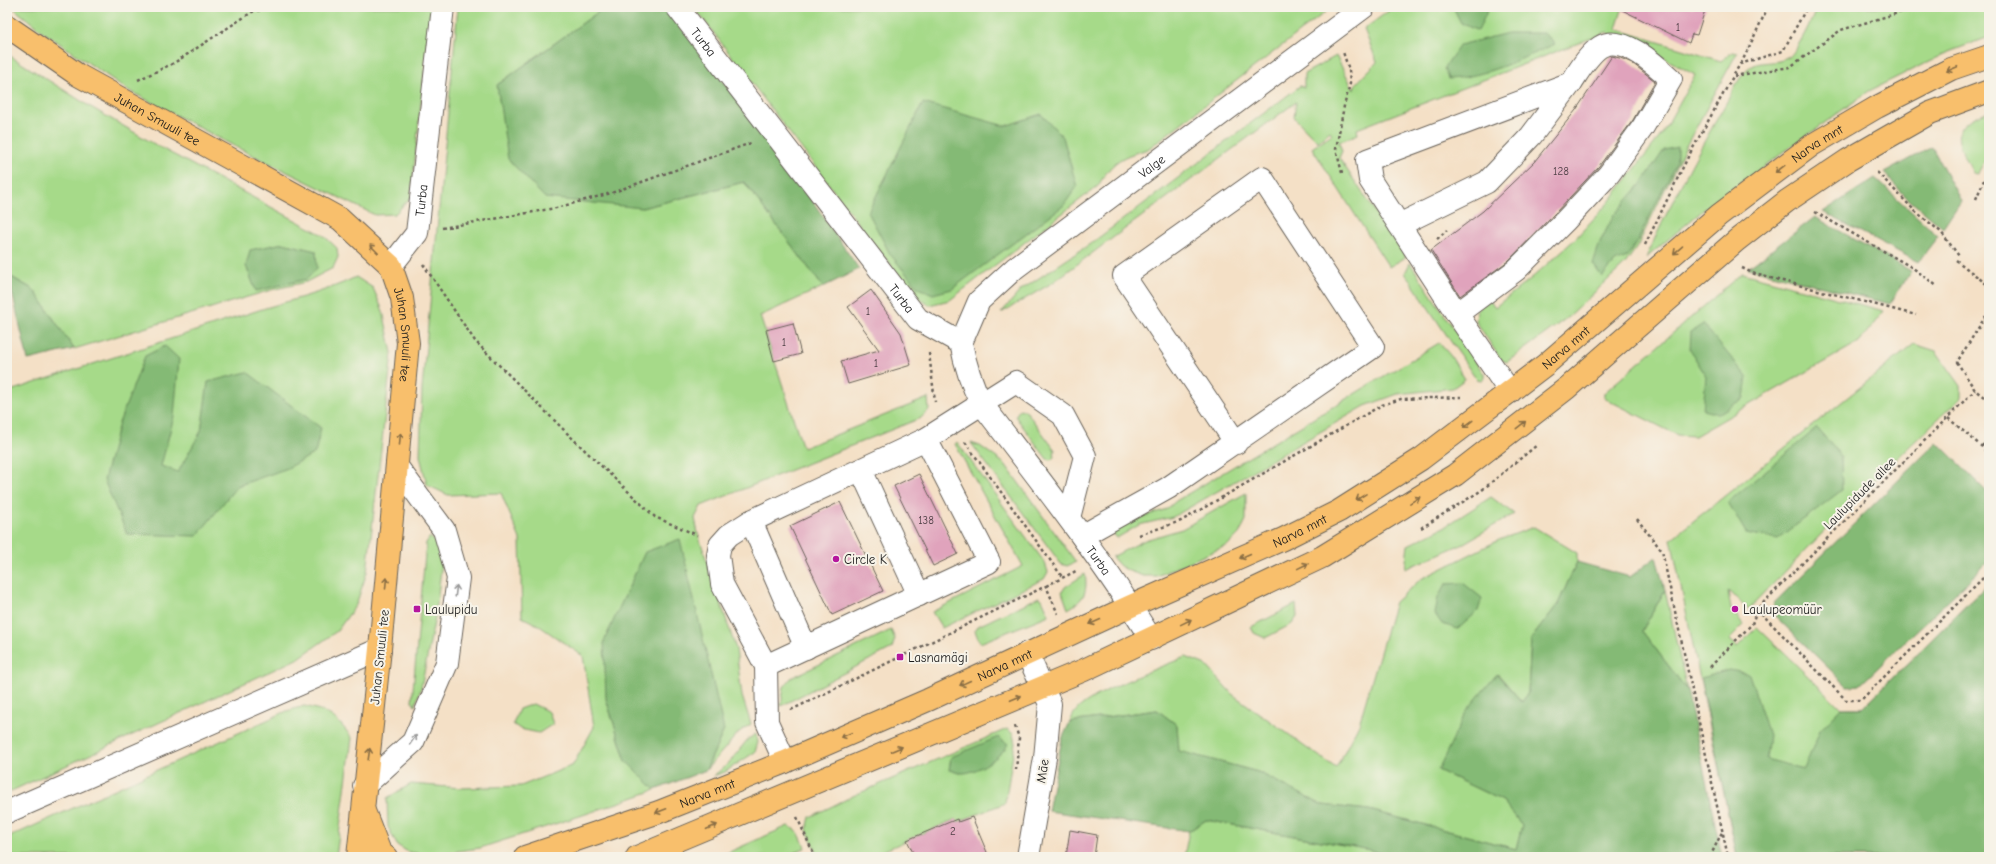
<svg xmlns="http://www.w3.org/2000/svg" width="1996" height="864" viewBox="0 0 1996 864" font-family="'Comic Neue',sans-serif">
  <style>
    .green { fill: #a6da89; stroke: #617b52 }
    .forest { fill: #84ba75; stroke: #506b48 }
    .building { fill: #e0a3bc }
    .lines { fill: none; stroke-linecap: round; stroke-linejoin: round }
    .minor-casing { stroke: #686158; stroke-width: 24 }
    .major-casing { stroke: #686158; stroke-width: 24 }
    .path { stroke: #686158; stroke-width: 2.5; stroke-dasharray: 3 3; stroke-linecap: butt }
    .minor { stroke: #fff; stroke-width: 22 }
    .major { stroke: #f8bf6c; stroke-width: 22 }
    .oneway { stroke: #8a6e44 }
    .oneway2 { stroke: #999 }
    .poi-dot { fill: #b5179e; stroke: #f7f3e8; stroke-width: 1.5 }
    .labels { text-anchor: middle; stroke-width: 4; stroke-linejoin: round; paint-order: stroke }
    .number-label { font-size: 11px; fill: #4d3e44 }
    .street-label { font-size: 13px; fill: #1c1c1c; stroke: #f7f3e8 }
    .poi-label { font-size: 13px; fill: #1c1c1c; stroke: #f7f3e8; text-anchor: start }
  </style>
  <rect width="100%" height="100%" fill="#f7f3e8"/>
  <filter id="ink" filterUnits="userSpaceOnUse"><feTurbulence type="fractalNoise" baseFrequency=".025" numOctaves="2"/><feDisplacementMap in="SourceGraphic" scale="8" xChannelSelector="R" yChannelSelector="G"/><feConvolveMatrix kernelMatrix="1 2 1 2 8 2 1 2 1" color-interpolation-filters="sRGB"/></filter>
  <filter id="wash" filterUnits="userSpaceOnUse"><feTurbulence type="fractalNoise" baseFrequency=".012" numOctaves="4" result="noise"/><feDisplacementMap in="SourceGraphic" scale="16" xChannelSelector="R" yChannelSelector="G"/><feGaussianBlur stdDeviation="0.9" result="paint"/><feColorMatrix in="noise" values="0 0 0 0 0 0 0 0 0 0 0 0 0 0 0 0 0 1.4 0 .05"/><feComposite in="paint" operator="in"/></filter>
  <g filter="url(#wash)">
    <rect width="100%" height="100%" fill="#f4e0c6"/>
    <g class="green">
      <path d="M12,7h419l-20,190 -16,17 -20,1 -139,-68 -108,-57 -85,-58z"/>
      <path d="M458,7h147l-108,78 145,123 102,-26 79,105 -63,29 43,132 125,-50 1,12 -8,8 -220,88 -6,12 3,16 38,115 6,47 9,28 -12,8 -33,38 18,-40 -118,-31 20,62 29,29 -75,26 -100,32 -50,7 -22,-3 -11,-7 -9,-18 -1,-29 24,-14 50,4 60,-2 52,-21 21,-38 -11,-71 -45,-31 -16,-8 -2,-78 -19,-46 -53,2 -21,-10 -7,-29 2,-67z"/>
      <path d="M694,7h638l-184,142c-27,8 -35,11 -50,37l-148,114 -21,5 -12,-8 -40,-49z"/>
      <path d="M1394,7h229l-7,22 105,32 11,-9 5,1 -51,93 -49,101 -12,17 -57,53 -61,45 -6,-2 -25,-39 1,-12 13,-9 5,7 39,-31 40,-36 35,-38 53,-68 33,-59 -67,-37 -19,-4 -2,-2 -250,97 1,5 -19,8 3,9 -3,7 67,99 -17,10 -77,-119 20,-14 -2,-3 -12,11 -24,-25 2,-15 -244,181 -51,30 20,-23 72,-48 207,-156 4,2v-14l32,-18 18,34 1,-5 22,-23 -13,-33z"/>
      <path d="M1817,7h172v30l-43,16 -77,38 -162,116 -61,51c22,-50 48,-99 75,-146 8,-13 15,-30 25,-42 12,-12 29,-4 43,-13 8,-6 24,-39 28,-50z"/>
      <path d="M7,54l82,52 74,43 160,86 14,13 1,9 -5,11 -27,14 -35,8 -197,59 -40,-59 -26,-15 -1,-4z"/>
      <path d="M1989,111v42l-11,20 -2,1 -3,-1c-18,-35 -26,-46 16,-62z"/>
      <path d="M1410,263l74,111v4l-3,2 -4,-1 -3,-3 -69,-103z"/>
      <path d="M1742,273l142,38 -25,31 -164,94 -18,-1 -73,-37v-5z"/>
      <path d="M356,277l17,11 10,23 9,42 -25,219 -11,33 -19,26 -38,27 -292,135v-401c81,-27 162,-52 243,-79 35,-12 72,-19 106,-36z"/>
      <path d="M1439,343l11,12 15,24 -12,9 -55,6 -33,12 -192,111 -34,8 -22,13 -5,-6 20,-12 35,-11 9,-8z"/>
      <path d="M1914,344l22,7 25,35v11l-99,95 -113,117 -21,-18 3,18 13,16 -15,15 8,7 20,-20 84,81h21l127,-125v274h-252l-66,-318z"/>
      <path d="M1020,409l6,2 29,39 -1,7 -3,3 -4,-1 -32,-43z"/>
      <path d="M957,442l88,121 3,9 -4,7 -102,49 -10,-16 91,-46 -68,-122z"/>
      <path d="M971,443l9,3 25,18 71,98 -9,4 -6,-2z"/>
      <path d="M1246,493v27l-7,14 -11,11 -71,31h-14l-14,-5 -9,-5 -8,-9 33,-17 37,-11z"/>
      <path d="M1491,497l23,17 -50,29 -59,26 3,-24 38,-19z"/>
      <path d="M1534,527l43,26v9l-19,42 -27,35 -3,54 -6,9 -24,-28 -60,96 65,31 19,24 -6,24 -147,-39 -47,-5 -64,-33 -80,-21 -1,-26 -20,-15 -87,12c2,-4 3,-8 6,-11 11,-16 88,-46 110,-54l20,8 26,29 104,74 23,-44 36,-122 26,-23 78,-39z"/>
      <path d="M430,537l7,7 5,17 -6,51 -15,76 -6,18 -3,-5 14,-158z"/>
      <path d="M1085,574c3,18 -1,26 -17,35l-6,-17 3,-5z"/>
      <path d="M1665,590l22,100 -45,-59z"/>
      <path d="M1039,597l3,2 7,16 -69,28 -5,-12 1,-4z"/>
      <path d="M1296,604l1,13 -5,7 -27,14 -11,-5 -3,-6z"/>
      <path d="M891,630l4,9 -3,9 -111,58 3,-19 7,-9z"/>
      <path d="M533,704l16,8 4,12 -14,9 -19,-4 -7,-5 6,-15z"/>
      <path d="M304,706c25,5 32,11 48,32l-16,119h-329v-19l280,-127z"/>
      <path d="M1007,729l6,5 2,9 -10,60 -47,19 -2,-3 -80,35 1,3h-58l-12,-27 3,-13 45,-22z"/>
      <path d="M756,734l2,8 -3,10 -30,20 -12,4 14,-11 21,-26z"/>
      <path d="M1206,820l165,30 21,7h-208l5,-26z"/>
      <path d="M788,826c11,4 13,11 17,22l-22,9h-65z"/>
    </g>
    <g class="forest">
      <path d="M605,7h60l120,154 74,108 -36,18 -79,-105 -102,26 -97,-10 -37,-39 -11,-74z"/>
      <path d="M1453,7h36l-11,24 -17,-8z"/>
      <path d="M1508,33h36l11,11c-34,15 -70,33 -107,35l-4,-11 16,-23z"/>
      <path d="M923,103l82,23 36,-12 22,23 14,50 -14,19 -111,83 -19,5 -15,-6 -28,-34 -22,-42z"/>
      <path d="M1677,147v14l-39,79 -11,17 -12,5 -13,15 -9,-13 7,-22 14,-27 28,-32 22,-33z"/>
      <path d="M1932,147l29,54 -18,27 -36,-30 -23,-25z"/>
      <path d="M1875,178l63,58 -20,26 -95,-50z"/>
      <path d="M1815,217l96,54 -21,33 -142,-36z"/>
      <path d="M283,243l33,8 1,17 -10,11 -51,12 -10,-25 4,-16z"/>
      <path d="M8,275l26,15 40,59 -46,11z"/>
      <path d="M1703,324l44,53 -3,21 -26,16 -15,-4 3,-34 -16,-26 1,-18z"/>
      <path d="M165,346l14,13 -5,57 -13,50 17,6 23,-41 7,-49 39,-10 74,56 -6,25 -27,15 -51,18 -40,50 -70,-2 -23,-54 15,-57 26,-67z"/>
      <path d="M1817,428l24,28 1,34 -64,49 -32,-6 -18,-31z"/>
      <path d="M1937,442l52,52v67l-129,124 -13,1 -74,-72 1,-11z"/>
      <path d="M680,539l44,191 -18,40 -51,20 -29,-29 -20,-62 -2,-58 41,-89z"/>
      <path d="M1656,557l9,33 -23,41 45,59 35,167h-330l-21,-7 -165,-30 -17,11 -141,-20 14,-72 8,-17 87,-12 20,15 2,26 79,21 64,33 47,5 147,39 6,-24 -19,-24 -65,-31 29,-60 30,-36 25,28 6,-9 3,-54 27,-35 19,-42 53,15z"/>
      <path d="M1463,583l19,15 -4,13 -20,18 -16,-5 -7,-10 3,-17 8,-13z"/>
      <path d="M1989,583v274h-252l-36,-179 29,-8 19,4 20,61 -3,24 38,10 16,-39 21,-22h21z"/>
      <path d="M998,737l10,7c-6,12 -32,30 -47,29 -4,0 -8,-2 -12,-3l2,-13z"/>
    </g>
    <g id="blocks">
      <g class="building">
        <path d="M1616,7h90l-9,28 -5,-1 -3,9z"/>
        <path d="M1612,56l11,3 9,4 23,18 -22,39 -34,46 -43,46 -48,49 -48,35 -29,-46 52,-39 51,-49 42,-52z"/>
        <path d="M871,290l30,43 10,32 -63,19 -7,-23 38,-11 -31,-43z"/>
        <path d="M793,323l8,31 -27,7 -8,-31z"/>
        <path d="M919,474l39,80 -25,12 -39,-80z"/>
        <path d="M840,502l43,89 -51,24 -42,-89z"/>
        <path d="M972,817l17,40h-74l-8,-17 50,-21 1,3z"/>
        <path d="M1070,830l27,5 -3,22h-28z"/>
      </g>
    </g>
  </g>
  <g filter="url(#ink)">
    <use href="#blocks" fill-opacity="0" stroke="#686158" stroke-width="1"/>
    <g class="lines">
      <g class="minor-casing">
        <g id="minor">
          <path id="s1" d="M677,7l241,312 43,24"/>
          <path d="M1399,225l88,-43 44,-46 40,-53 -204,77 3,20 87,134"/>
          <path id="s2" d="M391,266l26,-33 26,-226"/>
          <path id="s3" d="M961,343l18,-42 36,-33 349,-261"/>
          <path id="s4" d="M961,343c4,21 10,40 20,60 59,77 119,153 170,236"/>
          <path d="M1510,392l-53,-78 59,-44 49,-49 44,-47 34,-47 28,-48c-15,-14 -49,-46 -71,-32 -12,8 -21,24 -29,36"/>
          <path d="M861,470l58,125"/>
          <path d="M751,521l-22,14 -9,10 -2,10 4,29 44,82"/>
          <path d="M1082,536l86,-48 205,-141 -111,-169 -138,98 112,167"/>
          <path d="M806,648l-55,-127 175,-82"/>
          <path d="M1027,653l23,51 -5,54 -17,99"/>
          <path d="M785,762l-18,-40 -1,-56 223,-104 -63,-123 90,-57 47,33 22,41 -16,62"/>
          <path d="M364,786l49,-44 34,-79 11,-85 -14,-48 -46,-62"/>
          <path d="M7,812l373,-163"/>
        </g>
      </g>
      <g class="major-casing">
        <g id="major">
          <path id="s5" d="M7,26l71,49 262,144 51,47 11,32 6,45 -28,306 -22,208"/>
          <path d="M364,811l16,41 6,5"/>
          <path id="s6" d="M525,857l134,-45 126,-50 143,-62 203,-94 152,-67 56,-28 82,-52 124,-94 174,-150 93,-70 65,-38 74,-38 38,-13"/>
          <path d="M637,857l447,-187 238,-113 133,-82 112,-87 170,-148 50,-39 61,-41 82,-47 59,-22"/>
        </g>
      </g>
      <g class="path">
        <path d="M1741,64l27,-57"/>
        <path d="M1734,76l56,-9 51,-37 77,-23"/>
        <path d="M138,80l36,-17 78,-51 22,-5"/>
        <path d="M1877,172l38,39 26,21 18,24"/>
        <path d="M1342,173l-6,-24 8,-43 6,-22 -1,-14 -6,-18"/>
        <path d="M1976,199l13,-31"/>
        <path d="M1815,212l98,56 24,18"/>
        <path d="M442,228l114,-20 55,-15 140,-50"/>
        <path d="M1437,239l10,-9"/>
        <path d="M1645,245l43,-88 52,-93 43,-13 24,-44"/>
        <path d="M1956,260l33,26"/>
        <path d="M423,264l52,77 96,96 84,80 42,18"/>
        <path d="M1742,268l13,6 161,41"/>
        <path d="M1989,311l-32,51 18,28 14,11"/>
        <path d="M929,353l6,49"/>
        <path d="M1948,418l33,28 8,9"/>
        <path d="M965,442l98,136"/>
        <path d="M1982,446l7,-6"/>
        <path d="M1637,519l25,32 66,306"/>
        <path d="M1421,528l61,-38 55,-45"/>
        <path d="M1139,535l42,-14 201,-116 19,-6 60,-2"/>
        <path d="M1046,586l30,-15"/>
        <path d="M1757,609l89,91h15l128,-128"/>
        <path d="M1710,667l42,-43 5,-15 218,-219"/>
        <path d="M791,710l255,-124 12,28"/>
        <path d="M1015,726l4,12 -3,32"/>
        <path d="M797,817l18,40"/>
        <path d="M440,856l1,1"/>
        <path d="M1710,857l13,-27"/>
      </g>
      <use href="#minor" class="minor"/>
      <use href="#major" class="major"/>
    </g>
    <defs><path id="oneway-shaft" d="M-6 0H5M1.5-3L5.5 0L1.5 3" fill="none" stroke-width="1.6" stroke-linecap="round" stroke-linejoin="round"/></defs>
    <g class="oneway">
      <use href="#oneway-shaft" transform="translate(1952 69) rotate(157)"/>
      <use href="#oneway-shaft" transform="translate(1780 169) rotate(143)"/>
      <use href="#oneway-shaft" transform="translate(374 249) rotate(-135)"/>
      <use href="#oneway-shaft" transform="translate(1678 250) rotate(139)"/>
      <use href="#oneway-shaft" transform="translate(1468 424) rotate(143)"/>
      <use href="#oneway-shaft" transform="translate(1521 425) rotate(-38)"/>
      <use href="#oneway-shaft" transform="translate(400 439) rotate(-85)"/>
      <use href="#oneway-shaft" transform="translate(1361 497) rotate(148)"/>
      <use href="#oneway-shaft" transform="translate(1415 500) rotate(-31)"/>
      <use href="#oneway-shaft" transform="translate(1245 556) rotate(156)"/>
      <use href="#oneway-shaft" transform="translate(1303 566) rotate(-26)"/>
      <use href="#oneway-shaft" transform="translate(386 583) rotate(-85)"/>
      <use href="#oneway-shaft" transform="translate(1095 622) rotate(156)"/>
      <use href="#oneway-shaft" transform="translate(1186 622) rotate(-26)"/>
      <use href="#oneway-shaft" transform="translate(965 683) rotate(155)"/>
      <use href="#oneway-shaft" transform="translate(1016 698) rotate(-23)"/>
      <use href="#oneway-shaft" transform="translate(846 735) rotate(157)"/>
      <use href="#oneway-shaft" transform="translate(897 749) rotate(-23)"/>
      <use href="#oneway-shaft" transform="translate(369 754) rotate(-82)"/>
      <use href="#oneway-shaft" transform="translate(661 811) rotate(159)"/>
      <use href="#oneway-shaft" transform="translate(712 827) rotate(-23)"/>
    </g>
    <g class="oneway2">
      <use href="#oneway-shaft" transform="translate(456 591) rotate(-83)"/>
      <use href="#oneway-shaft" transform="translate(413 740) rotate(-55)"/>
    </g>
  </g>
  <g class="poi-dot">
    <circle cx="836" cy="559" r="4"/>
    <rect x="413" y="605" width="8" height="8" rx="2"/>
    <circle cx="1735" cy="609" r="4"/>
    <rect x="896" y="653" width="8" height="8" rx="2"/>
  </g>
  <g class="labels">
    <g class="number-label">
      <text x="1678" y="31">1</text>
      <text x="1561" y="175">128</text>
      <text x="868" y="315">1</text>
      <text x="784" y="346">1</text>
      <text x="876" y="367">1</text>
      <text x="926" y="524">138</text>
      <text x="953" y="835">2</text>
    </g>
    <g class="street-label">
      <text dy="5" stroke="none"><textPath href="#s1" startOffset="44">Turba</textPath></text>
      <text dy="5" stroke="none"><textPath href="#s5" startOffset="177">Juhan Smuuli tee</textPath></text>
      <text dy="5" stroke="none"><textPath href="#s6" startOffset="1489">Narva mnt</textPath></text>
      <text dy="5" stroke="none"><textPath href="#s3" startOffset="265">Valge</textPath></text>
      <text dy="5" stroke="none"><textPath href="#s2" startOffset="75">Turba</textPath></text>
      <text dy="5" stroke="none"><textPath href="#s1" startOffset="368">Turba</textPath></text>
      <text dy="5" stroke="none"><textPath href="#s5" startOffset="525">Juhan Smuuli tee</textPath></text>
      <text dy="5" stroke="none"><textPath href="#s6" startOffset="1165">Narva mnt</textPath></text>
      <text transform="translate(1859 493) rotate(-45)" y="5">Laulupidude allee</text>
      <text dy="5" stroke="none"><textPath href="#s6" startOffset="841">Narva mnt</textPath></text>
      <text dy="5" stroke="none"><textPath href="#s4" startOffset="260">Turba</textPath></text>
      <text transform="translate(379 657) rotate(-84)" y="5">Juhan Smuuli tee</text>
      <text dy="5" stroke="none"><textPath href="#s6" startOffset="517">Narva mnt</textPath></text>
      <text transform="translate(1042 771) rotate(-81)" y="5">Mäe</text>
      <text dy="5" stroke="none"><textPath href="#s6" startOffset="193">Narva mnt</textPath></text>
    </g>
    <g class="poi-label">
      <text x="844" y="564">Circle K</text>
      <text x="425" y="614">Laulupidu</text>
      <text x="1743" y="614">Laulupeomüür</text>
      <text x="908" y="662">Lasnamägi</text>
    </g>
  </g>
  <rect width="1996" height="864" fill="none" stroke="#f7f3e8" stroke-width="24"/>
</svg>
